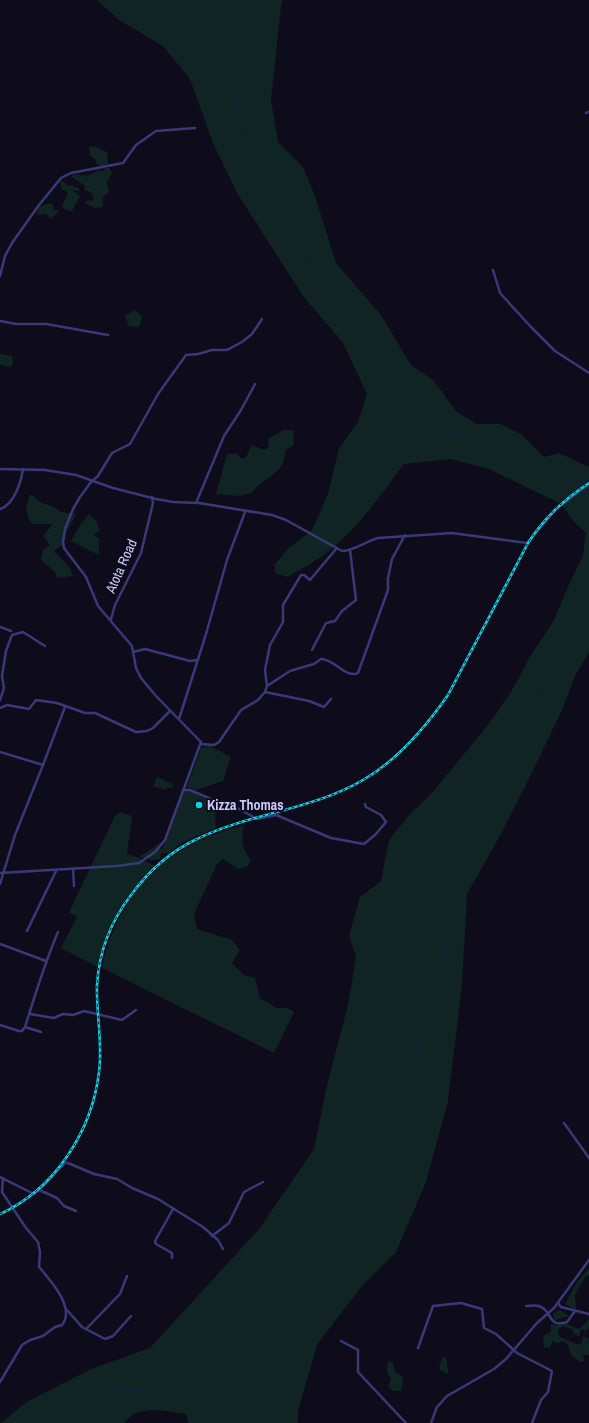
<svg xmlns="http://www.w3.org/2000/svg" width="589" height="1423" viewBox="0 0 589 1423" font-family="'Archivo Narrow',sans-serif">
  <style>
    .green { fill: #0f2423 }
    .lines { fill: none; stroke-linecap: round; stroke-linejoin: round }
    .stream { stroke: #0d213d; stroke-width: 1 }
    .street { stroke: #3a3978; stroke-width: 2.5 }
    .rail-casing { stroke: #0ad5e6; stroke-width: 2.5 }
    .rail { stroke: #0e0c1b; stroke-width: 1; stroke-dasharray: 3; stroke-linecap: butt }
    .poi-dot { fill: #0ad5e6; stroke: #0e0c1b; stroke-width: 1.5 }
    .labels { text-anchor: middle; stroke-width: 4; stroke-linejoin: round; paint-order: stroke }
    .street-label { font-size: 14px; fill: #cdc8fd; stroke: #0e0c1b }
    .poi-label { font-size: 14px; font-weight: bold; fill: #cdc8fd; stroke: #0e0c1b; text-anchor: start }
  </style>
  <rect width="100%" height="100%" fill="#0e0c1b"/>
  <g class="green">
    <path d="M97,0h186l-2,6 -10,94 7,42 25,25 12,29 21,67 45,52 30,50 22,15 24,32 20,12h24l20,10 23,23 15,-4 30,14v13l-30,23 -70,-34 -38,-10 -47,5c-22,29 -43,60 -70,83 -14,12 -31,21 -47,30l-12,-4v-9l14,-16 23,-18 16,-36 11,-46 19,-26 9,-28 -24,-51 -40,-47 -66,-103 -24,-50 -23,-64 -27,-33 -44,-26z"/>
    <path d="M94,146l13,6 1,12 -7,2 -5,-3v-3l-6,-5 -1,-8z"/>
    <path d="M106,168h3l3,5 -5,9 2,10 -7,6 1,9 -8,1 -10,-5 3,-3 4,1 2,-2 -3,-7 -6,-2 -1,-5 -12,-8 1,-3c8,1 18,4 24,-4l6,1z"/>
    <path d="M63,181l4,5 3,-1 10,4 -2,2 -3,-1 -2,1 7,5 -8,15 -6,-1 -4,-4 6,-12 -2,-4h-4l-2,-8z"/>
    <path d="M50,203l3,1 1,6h4v2l-7,7 -5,-5 -9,1 1,-8z"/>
    <path d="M135,310l7,7 -3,10 -10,-1 -4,-10z"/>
    <path d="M0,354l12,2 1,8 -3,3 -10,-2z"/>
    <path d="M283,430h10l1,15 -8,5c-1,5 -2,10 -3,13 -6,13 -24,18 -31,30l-13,3 -23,-2 11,-40 9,-1 6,6 4,-2 6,-12 12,5 5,-3 -1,-8z"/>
    <path d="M589,485v167l-14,24 -13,34 -37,77 -28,54 -30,53 -5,91 -14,116 -22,81 -30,70 -35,35 -44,58 -19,66v12h-110l-2,-9c-20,-2 -49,-11 -62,9h-123l24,-20 66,-34 59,-21 109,-119 55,-80 13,-64 21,-80 8,-48 -7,-22 11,-38 21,-16 8,-41 20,-25 23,-22 55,-67 24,-34 20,-37 23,-35 16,-38 13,-26 3,-23 -13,-12 -11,-16z"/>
    <path d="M30,495h3c9,12 19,8 28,17l15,2 -10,19 -2,11 -10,7 16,17 3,8 -16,2 -2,-6 -14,-12 2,-10 7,-5 -7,-9 10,-12h-21c-7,-11 -7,-17 -2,-29z"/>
    <path d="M89,514l7,7 4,9 -6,5 5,4v16l-28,-14 10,-17z"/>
    <path d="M210,746l21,11 -8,24 -26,9 -10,-3 14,-39z"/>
    <path d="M157,777l15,7 2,3 -7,1 -2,2 -12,-4z"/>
    <path d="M182,791h8l29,14 -4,10 1,13 -35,15 -11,9 -9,2 -1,5 -9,1 -12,-3 21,-14 1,8 6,-12z"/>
    <path d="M120,812l12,4 -5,37 27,12c-31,36 -47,54 -56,102l-37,-19 16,-31 -8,-5 46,-96z"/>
    <path d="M243,826c-1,14 -2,22 8,34l-3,6 -10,3 -15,-10 -6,5 -23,50 3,15 35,11 8,10 -8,13 12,12 11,3 5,20 17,10h11l6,4 -20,41 -172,-85c16,-75 66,-125 141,-142z"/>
    <path d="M589,1268v8l-4,1 -10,18 1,15 -11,-6 12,-22z"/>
    <path d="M560,1310l9,6 -14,4 -2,-6z"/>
    <path d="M589,1316v11l-4,5 -1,-2h-3l-2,6 -4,-1 -3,-6 -10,-3 -4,4 1,6 19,9 4,-3 1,-6 6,3v16h-6l1,6 -4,1 -8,-6 -5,-12 -4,-3 -6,2 -5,-2 -2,7 -6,-1 -1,-11 8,-4v-8l4,1 10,-2 14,6 9,-8z"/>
    <path d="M443,1356l4,4v7l2,4 -2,3 -7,-4 -1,-2z"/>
    <path d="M388,1361l5,2 1,8 9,6 -2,14h-7l-6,-4 3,-8 -4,-7z"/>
  </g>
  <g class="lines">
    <g class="stream">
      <path d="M142,0l60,32 29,34 10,58 17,44 31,47 20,47 26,39 34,33 16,39 22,37 29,19 38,10 33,14 31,16 43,15"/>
      <path d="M231,65l15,-45 9,-20"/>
      <path d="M585,490l4,6"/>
      <path d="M331,526l23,-43 24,-38 29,-35"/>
      <path d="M181,1367l43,36 18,20"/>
      <path d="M50,1423l45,-31 46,-2 39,-24 58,-62 48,-61 13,-8 48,-12 20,-25 7,-12 5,-29 11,-33 11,-21 7,-24v-8l8,-18 1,-12 3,-7 1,-8 13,-19 8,-17 -5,-9 -1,-6 11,-12 -13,-96 76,-120 79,-145"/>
    </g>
    <g class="street">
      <path d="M586,113l3,-1"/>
      <path d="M493,270l7,23 31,34 24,24 34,22"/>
      <path d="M0,276l5,-20 7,-13 27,-38 22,-27 10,-5 52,-10 13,-18 20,-14 39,-3"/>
      <path d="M0,321l16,3h30l62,11"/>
      <path d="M0,469l45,1 31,5 37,13 43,11 17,3 26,1 73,12 14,5 56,31c13,0 24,-10 36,-13l74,-5 75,10 29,-34 33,-25"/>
      <path d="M196,503l28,-67 17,-26 14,-26"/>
      <path d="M0,509c14,-4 21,-27 23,-40"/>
      <path d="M111,619l4,-14 26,-52 12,-50 -1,-6"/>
      <path d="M0,627l11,4"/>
      <path d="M312,650l14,-27 9,-2 7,-10 14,-11 -6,-50"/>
      <path d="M133,652l12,-3 45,12 8,-1"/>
      <path d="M267,686l23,-15 24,-7 7,-5c12,-1 25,20 37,14l30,-83v-12l4,-19 13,-24"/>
      <path d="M265,692l44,9 15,6 7,-8"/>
      <path d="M0,700l4,-12 -2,-12 4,-25 6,-16 11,-3 22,14"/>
      <path d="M0,708l7,-3 22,4 7,-9 21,3 28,10h10l41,19 11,-1 6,-3 17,-17"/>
      <path d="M179,719l27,-85 21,-74 18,-48"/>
      <path d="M201,744l13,1 5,-3 22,-32 17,-10 7,-8 2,-6 -2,-16 5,-25 13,-23v-17l18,-30h3l6,5 26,-31"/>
      <path d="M0,752l43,13 22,-58"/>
      <path d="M183,790h7l21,9 21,6 25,14 19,-4 55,23 33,6 12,-10 10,-12 -5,-7 -15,-8 -1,-3"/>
      <path d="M73,869l1,17"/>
      <path d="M0,873l117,-7 22,-3 16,-11 10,-12 36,-98 -45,-46 -15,-18 -5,-10 -4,-22 -34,-40 -12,-29 -22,-29 -1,-6 2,-13 8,-20 7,-12 11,-15 7,-6 14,-23 18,-9 28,-50 28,-39 12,-1 14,-4h15l15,-8 10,-8 10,-15"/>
      <path d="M0,884l15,-49 28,-70"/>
      <path d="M27,931l29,-60"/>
      <path d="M0,944l46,17"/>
      <path d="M30,1014l24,4 9,-4 10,1 11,-4 38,9 14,-10"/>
      <path d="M0,1025l19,6h3l3,-4c10,-32 20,-65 33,-95"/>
      <path d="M25,1027l16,5"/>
      <path d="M564,1123l25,35"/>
      <path d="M0,1177l34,17 5,-4 18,8 7,8 12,5"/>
      <path d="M39,1190l26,-27h3l26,11 23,5 15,9 26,11 45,28 15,13 5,9"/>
      <path d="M212,1236l17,-13 15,-31 19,-10"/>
      <path d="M172,1258v-5l-16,-9 -1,-3 18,-32"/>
      <path d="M558,1303l3,4 28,7"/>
      <path d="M526,1306c4,0 10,-1 13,0 15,5 7,22 28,16l8,-11"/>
      <path d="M67,1310l15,17 23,12 8,-3 18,-20"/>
      <path d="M86,1329l34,-35 7,-18"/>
      <path d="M341,1341l17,9v22l48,51"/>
      <path d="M418,1348l15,-42 28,-3 21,6 2,19 12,6 21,19 35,18 -4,21 -7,8 -9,23"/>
      <path d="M0,1382l22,-37 8,-5 13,-4 12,-9 7,-2c14,-17 -12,-45 -23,-58l1,-15 -2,-10 -12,-14 -24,-36 1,-14"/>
      <path d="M431,1423l6,-16 10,-11 47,-27 12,-10 31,-36 17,-15 35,-48"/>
    </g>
    <g class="rail-casing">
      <path id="rail" d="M0,1214c55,-25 92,-83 99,-142 4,-29 -3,-58 -2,-87 2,-33 14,-64 34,-90 17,-23 40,-44 66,-56 53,-26 115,-29 166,-59 35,-20 62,-52 85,-85l80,-152c16,-25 36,-44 61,-60"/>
    </g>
    <use href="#rail" class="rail"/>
  </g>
  <circle class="poi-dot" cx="199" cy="805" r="4"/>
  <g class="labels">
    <g class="street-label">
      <text transform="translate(121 566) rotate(-66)" y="5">Atota Road</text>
    </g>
    <g class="poi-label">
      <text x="207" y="810">Kizza Thomas</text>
    </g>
  </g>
</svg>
